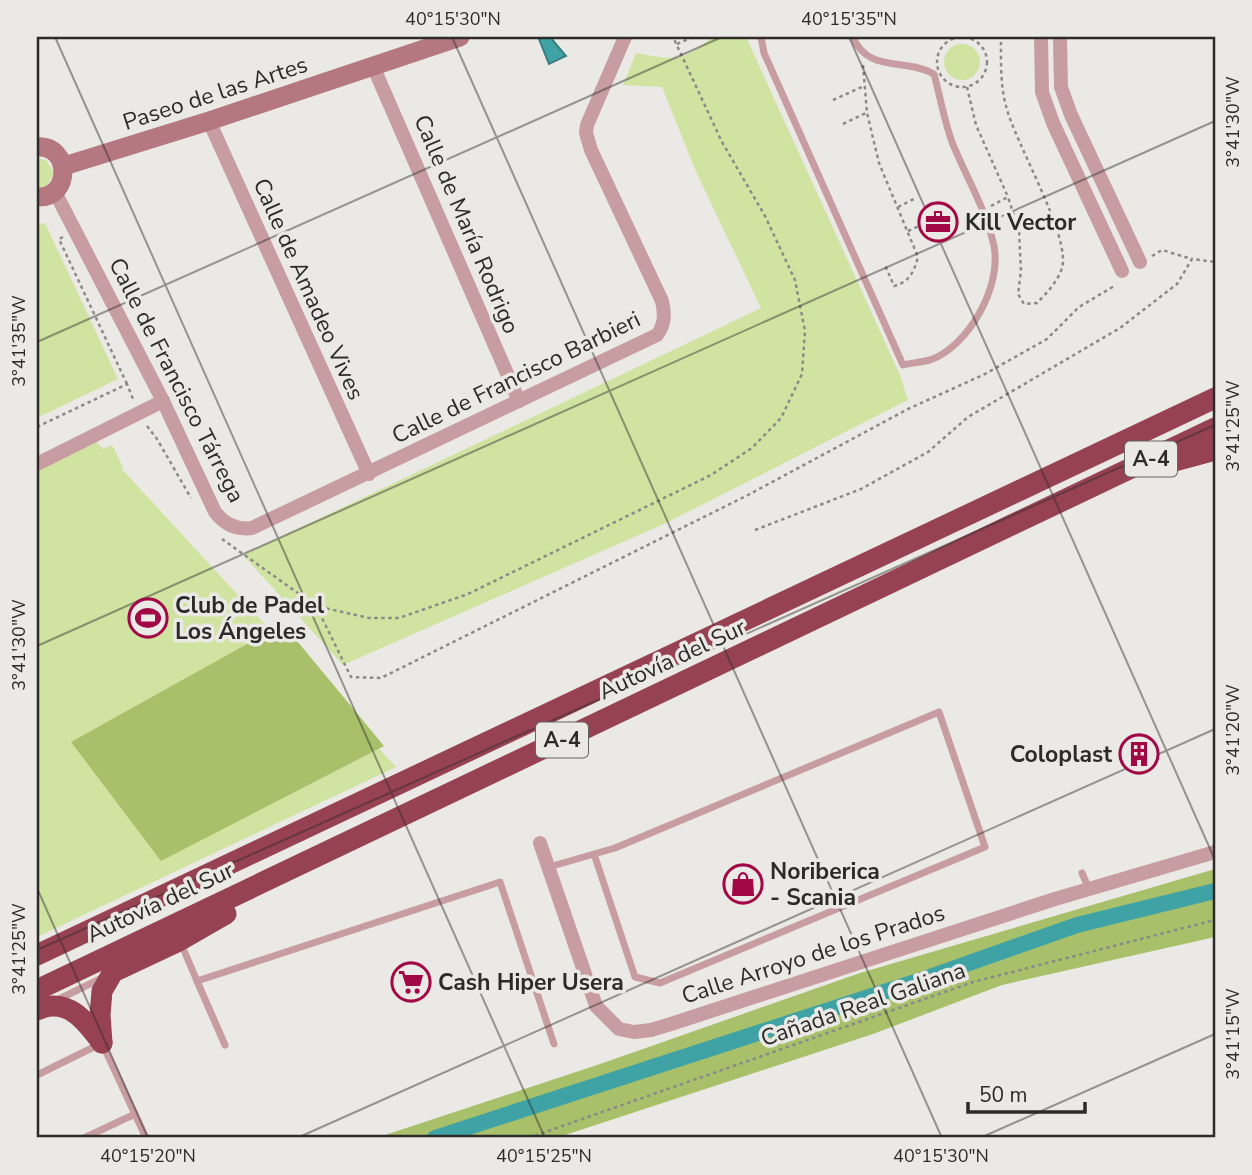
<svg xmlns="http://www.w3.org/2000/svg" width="1252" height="1175" viewBox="0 0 1252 1175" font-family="'Nunito Sans',sans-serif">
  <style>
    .green { fill: #d0e3a1 }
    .forest { fill: #a8c06a }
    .water { fill: #3fa3a6; stroke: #397f81; stroke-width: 2 }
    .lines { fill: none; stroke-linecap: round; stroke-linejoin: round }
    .canal { stroke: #3fa3a6; stroke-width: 16 }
    .path { stroke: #8b8a87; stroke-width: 2.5; stroke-dasharray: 3.5 3.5; stroke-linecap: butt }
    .service { stroke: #c89da2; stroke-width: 7 }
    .minor { stroke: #c89da2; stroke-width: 14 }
    .secondary { stroke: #b57780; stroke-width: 19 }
    .motorway { stroke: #974253; stroke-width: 21 }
    .ticks { fill: none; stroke: #2c2b2a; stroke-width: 2; stroke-opacity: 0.45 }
    .labels { text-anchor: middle; stroke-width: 7; stroke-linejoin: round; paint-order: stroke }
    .shield { fill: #ebe9e5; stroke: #656462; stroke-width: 2 }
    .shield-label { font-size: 21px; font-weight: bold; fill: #2c2b2a }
    .street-label { font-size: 23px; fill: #2c2b2a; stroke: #ebe9e5 }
    .poi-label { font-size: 23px; font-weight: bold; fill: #2c2b2a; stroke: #ebe9e5; text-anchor: start }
    .neatline { fill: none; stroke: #2c2b2a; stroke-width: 2.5 }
    .ticks-label { font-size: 18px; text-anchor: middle; fill: #2c2b2a }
  </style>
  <rect width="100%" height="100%" fill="#ebe9e5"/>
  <g class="green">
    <path d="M712,37h33l2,2 153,336 8,25 -242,123 -323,142 -100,-110 518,-247 -64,-134 -35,-87 -39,-2 13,-32c37,7 46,10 76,-16z"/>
    <circle cx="962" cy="62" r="18"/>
    <path d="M37,158l9,2 8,13 -7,13 -10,2z"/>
    <path d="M45,223l73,156 -81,39v-194z"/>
    <path d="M95,440l8,9 9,-4 11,22 -2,1 275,299 -359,170v-468z"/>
  </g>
  <g class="forest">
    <path d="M283,624l101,122 -223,115 -90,-119z"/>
    <path d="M1215,869v68l-213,48 -129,49 -317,104h-180l224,-74 260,-91z"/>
  </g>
  <path class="water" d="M543,37h7l16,19 -17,8 -10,-25z"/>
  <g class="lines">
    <path class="canal" d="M435,1138l489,-159 153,-54 138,-34"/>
    <g class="path">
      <circle cx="962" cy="62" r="25"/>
      <path d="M677,44l16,-7"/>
      <path d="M863,65l4,48 12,50 39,94c-4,14 -8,25 -24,29l-9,-21"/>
      <path d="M967,87l9,38 32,72"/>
      <path d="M833,100l31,-14"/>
      <path d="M843,124l23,-11"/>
      <path d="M991,206l17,-9 11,34 2,40 -3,23 6,10 13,-1c9,-9 21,-22 25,-35 9,-32 -47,-125 -56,-162 -6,-22 -5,-47 -5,-69"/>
      <path d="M898,207l16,-8"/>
      <path d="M908,231l17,-8"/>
      <path d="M63,237l-4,2 68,145"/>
      <path d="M1152,256l10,-6 30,9"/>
      <path d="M147,426l10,13 34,59"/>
      <path d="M37,427l90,-43 6,15"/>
      <path d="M755,530l106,-41 67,-37 40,-35 152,-89 57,-44 15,-25 23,3"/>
      <path d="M222,539l94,67 53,12h30l69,-24 243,-119 41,-27 29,-30 21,-44 3,-43 -10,-51 -30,-64 -43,-74 -49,-105"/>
      <path d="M316,606l35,71 30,1 367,-183 160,-86 77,-35 62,-35 32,-32 37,-22"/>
      <path d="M528,1138l445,-156 242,-62"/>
    </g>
    <g class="service">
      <path d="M761,37l3,16 139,312c9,-2 19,-3 27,-5 39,-14 72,-74 64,-114 -8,-37 -28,-69 -42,-104 -8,-22 -12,-46 -18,-68 -28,-16 -67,-1 -81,-37"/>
      <path d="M549,867l66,-19 324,-136 46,135 -325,136 -25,-6 -41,-123"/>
      <path d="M1082,873l7,16"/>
      <path d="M180,941l17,40 303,-99 54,162"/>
      <path d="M197,981l28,64"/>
      <path d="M55,1001l49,-24"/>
      <path d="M37,1075l65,-32 44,95"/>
      <path d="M84,1138l51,-24"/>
    </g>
    <g class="minor">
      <path d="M1041,37l1,55 11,31 69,148"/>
      <path d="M1060,37l1,50 10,28 69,147"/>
      <path d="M373,66l146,335"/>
      <path d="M209,121l160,353"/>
      <path d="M55,192l108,209 52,111c10,13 22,18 37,16l405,-193c8,-11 8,-21 5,-34l-71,-151 -5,-17 1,-8 38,-88"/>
      <path d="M37,464l126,-63"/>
      <path d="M540,843l56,163 23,23 15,3 17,-2 20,-6 384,-125 160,-47"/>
    </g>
    <g class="secondary">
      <path d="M37,147c34,-3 35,52 0,50"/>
      <path d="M64,166l145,-45 251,-84"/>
    </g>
    <g class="motorway">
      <path d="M1163,464l52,-14"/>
      <path d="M37,955l1178,-557"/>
      <path d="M37,990l1178,-562"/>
      <path d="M37,1010c30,-14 49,11 65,33"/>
      <path d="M102,1043l-2,-28 2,-24 11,-19 66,-31 47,-27"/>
    </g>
  </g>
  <path class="ticks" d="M55,37l490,1101M452,37l490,1101M849,37l366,823M37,38l2,-1M37,342l685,-305M37,646l1178,-525M37,888l111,250M37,950l1178,-525M297,1138l918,-409M980,1138l235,-104"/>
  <defs>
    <g id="office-ring" transform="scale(2.0125)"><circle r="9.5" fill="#ebe9e5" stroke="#a20846" stroke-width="1.5"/><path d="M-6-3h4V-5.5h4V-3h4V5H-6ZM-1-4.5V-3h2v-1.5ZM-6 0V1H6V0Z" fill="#a20846"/></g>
    <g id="stadium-ring" transform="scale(2.0125)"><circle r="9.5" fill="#ebe9e5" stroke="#a20846" stroke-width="1.5"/><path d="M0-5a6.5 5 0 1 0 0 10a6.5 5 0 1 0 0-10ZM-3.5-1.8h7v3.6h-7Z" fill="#a20846"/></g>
    <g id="building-ring" transform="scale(2.0125)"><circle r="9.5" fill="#ebe9e5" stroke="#a20846" stroke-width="1.5"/><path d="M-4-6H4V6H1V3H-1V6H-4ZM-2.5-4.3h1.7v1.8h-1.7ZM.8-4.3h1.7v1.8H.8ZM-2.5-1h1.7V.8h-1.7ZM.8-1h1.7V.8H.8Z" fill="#a20846"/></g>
    <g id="shop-ring" transform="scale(2.0125)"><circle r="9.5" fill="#ebe9e5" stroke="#a20846" stroke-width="1.5"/><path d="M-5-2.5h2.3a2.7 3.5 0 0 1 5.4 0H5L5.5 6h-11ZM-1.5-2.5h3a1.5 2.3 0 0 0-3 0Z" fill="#a20846"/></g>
    <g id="supermarket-ring" transform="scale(2.0125)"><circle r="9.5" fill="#ebe9e5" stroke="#a20846" stroke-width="1.5"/><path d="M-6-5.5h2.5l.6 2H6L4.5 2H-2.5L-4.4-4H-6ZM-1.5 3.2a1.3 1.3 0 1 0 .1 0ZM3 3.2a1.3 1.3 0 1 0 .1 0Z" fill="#a20846"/></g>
  </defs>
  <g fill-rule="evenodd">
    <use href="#office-ring" x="938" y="222"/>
    <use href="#stadium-ring" x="148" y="618"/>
    <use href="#building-ring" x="1139" y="754"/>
    <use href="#shop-ring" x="743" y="884"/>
    <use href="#supermarket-ring" x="411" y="982"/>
  </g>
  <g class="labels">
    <g class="shield">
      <rect x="1125" y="441.5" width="52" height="35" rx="5"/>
      <rect x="536" y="722.5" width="52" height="35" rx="5"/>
    </g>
    <g class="shield-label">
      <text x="1151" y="466">A-4</text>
      <text x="562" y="747">A-4</text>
    </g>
    <g class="street-label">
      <text transform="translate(215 93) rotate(-18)" y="8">Paseo de las Artes</text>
      <text transform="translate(467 224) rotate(67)" y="8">Calle de María Rodrigo</text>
      <text transform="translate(309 289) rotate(66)" y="8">Calle de Amadeo Vives</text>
      <text transform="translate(516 377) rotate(-26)" y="8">Calle de Francisco Barbieri</text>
      <text transform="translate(177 380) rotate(63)" y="8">Calle de Francisco Tárrega</text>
      <text transform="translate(672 659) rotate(-25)" y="8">Autovía del Sur</text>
      <text transform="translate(160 902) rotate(-25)" y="8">Autovía del Sur</text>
      <text transform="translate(813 954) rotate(-18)" y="8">Calle Arroyo de los Prados</text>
      <text transform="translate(863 1004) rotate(-19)" y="8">Cañada Real Galiana</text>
    </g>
    <g class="poi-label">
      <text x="965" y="230">Kill Vector</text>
      <text x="175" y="613">Club de Padel<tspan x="175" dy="26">Los Ángeles</tspan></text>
      <text x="1112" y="762" text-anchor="end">Coloplast</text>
      <text x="770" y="879">Noriberica<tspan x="770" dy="26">- Scania</tspan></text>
      <text x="438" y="990">Cash Hiper Usera</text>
    </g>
  </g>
  <rect width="1252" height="1175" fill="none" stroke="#ebe9e5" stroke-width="77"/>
  <path d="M968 1102v10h117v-10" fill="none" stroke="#2c2b2a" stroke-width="3.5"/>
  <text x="979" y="1102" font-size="21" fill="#2c2b2a" stroke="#ebe9e5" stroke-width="5" paint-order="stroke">50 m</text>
  <rect x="38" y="38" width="1176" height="1098" class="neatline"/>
  <g class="ticks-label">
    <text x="453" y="25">40°15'30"N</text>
    <text x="849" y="25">40°15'35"N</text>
    <text transform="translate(1233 122) rotate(-90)" y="6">3°41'30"W</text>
    <text transform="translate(19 341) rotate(-90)" y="6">3°41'35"W</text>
    <text transform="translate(1233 426) rotate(-90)" y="6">3°41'25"W</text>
    <text transform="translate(19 645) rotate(-90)" y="6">3°41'30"W</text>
    <text transform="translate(1233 730) rotate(-90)" y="6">3°41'20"W</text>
    <text transform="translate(19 949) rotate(-90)" y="6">3°41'25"W</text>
    <text transform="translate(1233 1034) rotate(-90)" y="6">3°41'15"W</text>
    <text x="148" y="1162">40°15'20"N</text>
    <text x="544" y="1162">40°15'25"N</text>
    <text x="941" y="1162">40°15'30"N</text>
  </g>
</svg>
